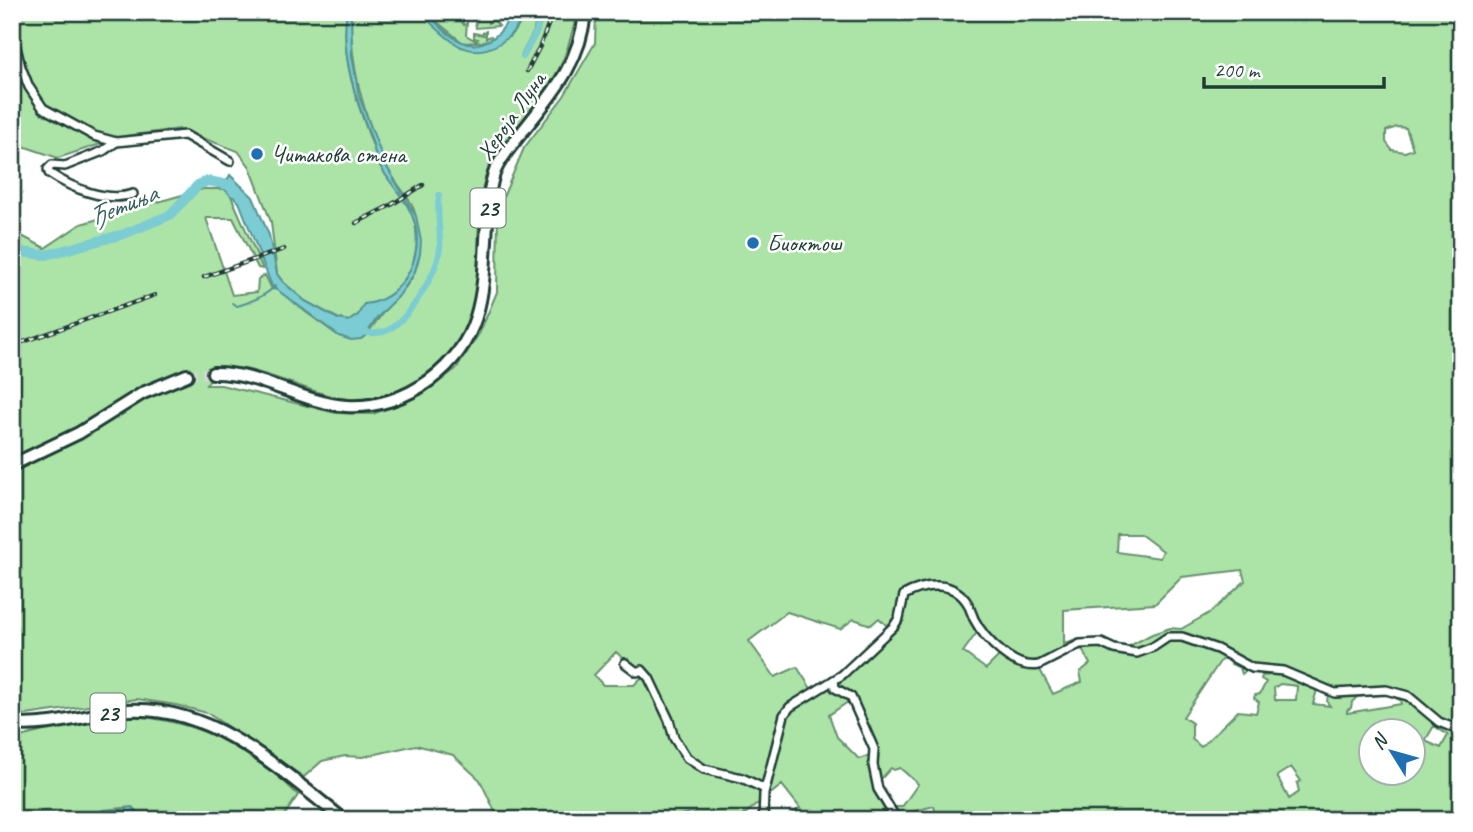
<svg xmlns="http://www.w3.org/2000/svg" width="1473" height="832" viewBox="0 0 1473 832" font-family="Caveat,sans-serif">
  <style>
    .green { fill: #ace3a7; stroke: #66906e; stroke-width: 2; fill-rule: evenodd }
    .water { fill: #7bccd3; stroke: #569393; stroke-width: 2 }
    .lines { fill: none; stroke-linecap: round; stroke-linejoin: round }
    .stream { stroke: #569393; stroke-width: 2 }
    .canal { stroke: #7bccd3; stroke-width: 6 }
    .river { stroke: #7bccd3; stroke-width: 10 }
    .primary-tunnel { stroke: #d2d8d6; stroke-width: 10; stroke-dasharray: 10 5; stroke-linecap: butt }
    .street-casing { stroke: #1f3d34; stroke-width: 12 }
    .primary-casing { stroke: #1f3d34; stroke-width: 16 }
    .street { stroke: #fff; stroke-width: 7 }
    .primary { stroke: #fff; stroke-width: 10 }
    .rail-casing { stroke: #1f3d34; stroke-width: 4.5 }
    .rail { stroke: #fff; stroke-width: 2; stroke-dasharray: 5; stroke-linecap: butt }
    .poi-dot { fill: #1f6fb2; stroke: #fff; stroke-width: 2.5 }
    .labels { text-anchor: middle; stroke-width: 5; stroke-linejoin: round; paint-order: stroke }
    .shield { fill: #fff; stroke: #627771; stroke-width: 2 }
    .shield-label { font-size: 23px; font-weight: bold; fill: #1f3d34 }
    .street-label { font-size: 24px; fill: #1f3d34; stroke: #fff }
    .poi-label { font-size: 24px; fill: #1f3d34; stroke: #fff; text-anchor: start }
    .water-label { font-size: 26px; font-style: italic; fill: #36615c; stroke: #fff }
  </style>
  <rect width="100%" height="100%" fill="#fff"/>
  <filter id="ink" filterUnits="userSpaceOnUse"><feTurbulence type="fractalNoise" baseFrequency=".0143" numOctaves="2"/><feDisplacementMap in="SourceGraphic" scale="14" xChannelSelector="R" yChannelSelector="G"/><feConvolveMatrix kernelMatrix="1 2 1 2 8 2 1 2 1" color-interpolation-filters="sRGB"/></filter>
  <g filter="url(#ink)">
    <g class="green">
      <path d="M12,12h335c-7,41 8,84 21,121 4,10 7,21 11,31 12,22 33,39 37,65 5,33 -16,73 -52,76l-6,10 -9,6 -10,-2 -34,-18 -22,-19 -6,-8 -6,-52 -21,-55 -12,-16 -49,-18 -7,3 -3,-7 -54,7 -67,22 -41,-14 -5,5z"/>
      <path d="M351,12h68l42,35 18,3 29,-12 10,-11 6,-15h12l-2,19 -13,25 3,2 15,-27 2,-19h36c-8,37 -15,56 -36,88 -19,26 -46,45 -56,78 -12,42 -2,89 -13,132 -7,27 -23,48 -45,64 -69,53 -113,10 -182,-5 -8,-1 -18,-1 -26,-2l-13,18h15l115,28 37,1 48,-19 36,-27 23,-36 17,-40 1,-83 26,-61 40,-52 31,-53 1,-31h865v808h-524l-3,-14 -35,9 -1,-2 -12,7h-104l18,-12 -18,-23 -45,35h-34l-11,-8 -15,4 1,4h-179l-19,-40 -27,-25 -37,-10 -53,12 -18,-1 -23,5 -18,16 -97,-64 -31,-8 -39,-6 -111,16 -14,-3v-481l33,17 36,-24 122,-35h25l35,80 -5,-1 -25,-50h-27l26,77 25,-3 1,-13 7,-4 7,14 7,1 28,23 32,23 22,3c11,-8 19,-25 30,-36 24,-23 31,-38 27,-71 -1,-13 -3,-24 -11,-35 -9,-13 -19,-25 -25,-40 -20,-50 -32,-91 -31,-145zM1397,127l9,1 7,21 -8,3 -13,-2 -6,-8v-11zM1118,534h22l23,17 -3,7 -43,-6zM1242,570l3,11 -34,31 -30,17 -11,-1 -18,6 -28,15c-20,-5 -41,-16 -60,-5v-34l91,-6 27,-27zM787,612l53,17 14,-10 17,6 8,-7 9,9 -47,46 -29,17 -15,-23 -22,10 -26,-36zM978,631l23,23 -15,15 -23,-17zM1080,646l10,18 -10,8 2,10 -29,12 -14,-26zM616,652l27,24 -9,9h-31l-9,-10zM1228,658l3,6 9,4 2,6 11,-8 17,6v3l-8,1 -1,3 5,3 -6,12 -5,1 -1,3 5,4 -3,11 -18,-2 -37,36 -9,-8v-16l-9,-6 38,-57zM1280,684l17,2 -1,14h-21l-1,-12zM1317,690l11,3 -1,9 3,4 -17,-2zM1385,693l15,7 1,4 -54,9v-3l4,-2 1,-6 5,-5zM848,702l23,48 -1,5 -11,4 -22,-22 -8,-22zM1434,726l14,9 -7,13 -16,-7zM1372,730h42v42h-42zM1291,767l10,14 -4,2 2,9 -10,7 -12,-23zM891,768l3,2 6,-2 18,16 -16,23h-8l-12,-19 -1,-9z"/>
      <path d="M425,12h31l8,13 3,-2 -1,12 10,6 2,-2 -4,-1v-5l10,2 -2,-2 4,-2v7l5,-2 2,3 -12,3 -18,1z"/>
      <path d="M474,12h13l1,11 6,-3 5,6 -23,2z"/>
      <path d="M133,716c65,5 119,32 165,79l-14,21 10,4h-149l-13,-13 -28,3 -26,9 -21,-7 -45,2v-75l40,-10z"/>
    </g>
    <g class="water">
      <path d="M347,12h4l1,44 7,40 26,68 31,52 5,25 -1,13 -6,20 -16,23 -21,21 -11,17 -5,4 -10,1 -12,-4 -67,-50 -33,-84 -16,-14 7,-13 23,22 16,38 8,39 6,8 22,19 33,18 11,2 9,-6 6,-11c35,-3 58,-41 52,-75 -4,-26 -25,-42 -37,-65 -4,-8 -5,-17 -8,-26 -15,-39 -31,-83 -24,-126z"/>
      <path d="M419,12h7c9,10 21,23 34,29 22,11 47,-8 49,-29h15c-8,27 -39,48 -66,33 -14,-8 -26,-22 -39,-33z"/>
      <path d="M132,807l13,13 -67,-1 26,-9h17z"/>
    </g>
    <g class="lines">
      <path class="stream" d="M232,303l5,3c12,-3 30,-11 38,-20"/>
      <g class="canal">
        <path d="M523,57l14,-27 1,-18"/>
        <path d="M362,332c8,2 19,2 26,-2 22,-12 49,-57 52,-81 1,-18 -4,-35 -1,-54"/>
      </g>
      <path class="river" d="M12,251l34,4 78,-21 46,-19 28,-30 10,-4 21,4 5,6"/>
      <path class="primary-tunnel" d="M187,375l26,-2"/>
      <g class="street-casing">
        <g id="street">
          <path d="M12,32l9,35 8,20 14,21 51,28 22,6 69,-7 45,26"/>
          <path d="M116,142l-13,9 -38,15 -13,-1 -4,4 1,4c22,15 58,30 84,21"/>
          <path d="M625,663l12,9 5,-2 7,8 20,42 5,18 13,20 17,11 38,9 23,11"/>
          <path d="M834,680l1,8 16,9 23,52 -1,16 5,24 19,31"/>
          <path d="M763,820l1,-26 20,-79 6,-8 52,-32 52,-49 5,-8 5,-23c22,-12 50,-15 64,9 2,5 4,10 6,15 11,21 40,51 65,46l41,-21 21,-1 13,6 23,4 16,-6 15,-10h14l35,12 35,19 31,3 52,22 51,-3 22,6 31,26 22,9"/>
        </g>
      </g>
      <g class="primary-casing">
        <g id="primary">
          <path d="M213,373c46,-1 86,29 133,33 30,2 60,-8 84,-26 56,-42 53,-93 57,-157 1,-17 2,-36 8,-52 6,-14 18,-27 27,-39 30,-38 59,-70 63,-120"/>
          <path d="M12,465l67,-32 64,-40 44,-18"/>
          <path d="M12,724c40,4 78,-11 117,-14 85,-4 153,61 215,110"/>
        </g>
      </g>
      <use href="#street" class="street"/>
      <use href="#primary" class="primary"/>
      <g class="rail-casing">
        <g id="rail">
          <path d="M527,71l13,-25 13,-34"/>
          <path d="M356,223l35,-18 32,-20"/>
          <path d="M204,277l80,-28"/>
          <path d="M12,346l143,-51"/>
        </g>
      </g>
      <use href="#rail" class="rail"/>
    </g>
  </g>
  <g class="poi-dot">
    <circle cx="257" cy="154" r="7"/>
    <circle cx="753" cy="243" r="7"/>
  </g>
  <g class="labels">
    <g class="shield">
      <rect x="470.5" y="188.5" width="35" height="39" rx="5"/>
      <rect x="90.5" y="693.5" width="35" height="39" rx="5"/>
    </g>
    <g class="shield-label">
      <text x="488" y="216">23</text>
      <text x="108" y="721">23</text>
    </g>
    <g class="street-label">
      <text transform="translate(511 116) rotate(-55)" y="8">Хероја Луна</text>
    </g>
    <g class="poi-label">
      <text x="271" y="162">Читакова стена</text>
      <text x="767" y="251">Биоктош</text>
    </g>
    <g class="water-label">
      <text transform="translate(122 205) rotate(-22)" y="9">Ђетиња</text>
    </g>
  </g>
  <rect width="1473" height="832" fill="none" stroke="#fff" stroke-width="42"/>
  <rect x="21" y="21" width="1431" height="790" fill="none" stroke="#1f3d34" stroke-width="2.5" filter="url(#ink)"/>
  <g transform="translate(1392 752) rotate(307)"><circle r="33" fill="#ffffff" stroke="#a5b1ae" stroke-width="2"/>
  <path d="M0-5L12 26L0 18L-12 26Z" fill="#1f6fb2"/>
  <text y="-10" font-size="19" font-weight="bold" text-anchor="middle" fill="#1f3d34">N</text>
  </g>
  <path d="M1204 77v10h180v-10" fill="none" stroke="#1f3d34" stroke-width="3.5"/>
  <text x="1214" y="77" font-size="21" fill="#1f3d34" stroke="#ffffff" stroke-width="5" paint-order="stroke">200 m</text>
</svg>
